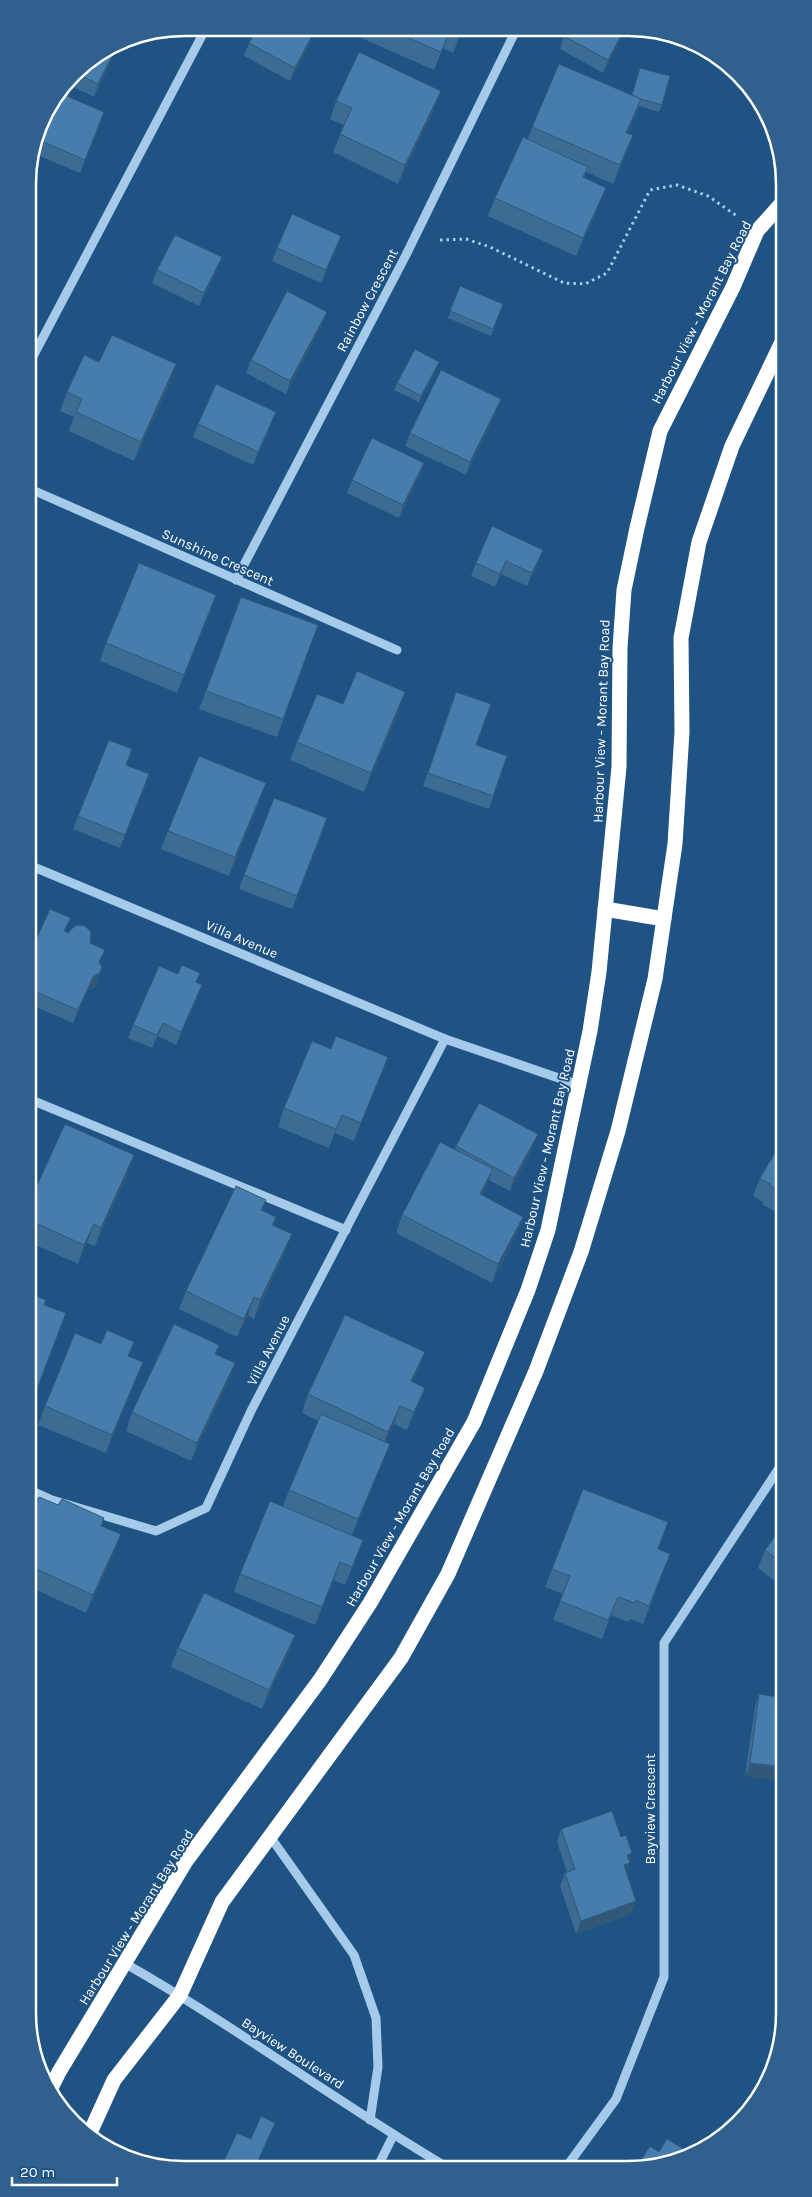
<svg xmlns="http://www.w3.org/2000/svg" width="812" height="2197" viewBox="0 0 812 2197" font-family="Karla,sans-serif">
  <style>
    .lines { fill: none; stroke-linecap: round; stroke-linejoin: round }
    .path { stroke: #a5caea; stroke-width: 3; stroke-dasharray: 2.5 4; stroke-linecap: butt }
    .minor { stroke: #a5caea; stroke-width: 9 }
    .highway { stroke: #fff; stroke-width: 15 }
    .wall { fill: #3c6c94 }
    .shaded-wall { fill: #315878 }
    .building { fill: #467dac; stroke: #315878 }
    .labels { text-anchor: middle; stroke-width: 4; stroke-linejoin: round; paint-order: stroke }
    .street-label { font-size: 14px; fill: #fff; stroke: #1e5384 }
    .rim { fill: none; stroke: #fff; stroke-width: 2.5 }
  </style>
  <rect width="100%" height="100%" fill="#1e5384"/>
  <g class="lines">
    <path class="path" d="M440,240l26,-1 24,8 74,36 21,1 22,-11 43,-83 27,-5 31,11 29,20"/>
    <g class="minor">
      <path d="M28,366l178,-338"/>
      <path d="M28,488l369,162"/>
      <path d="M236,580l170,-325 110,-225"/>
      <path d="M29,865l416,174 134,46"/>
      <path d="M29,1099l317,131"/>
      <path d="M30,1490l22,10 104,31 50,-23 46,-99 193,-370"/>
      <path d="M269,1835l85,120 22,63 2,49 -8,53"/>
      <path d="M126,1964c109,62 211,138 319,202"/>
      <path d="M378,2166l15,-30"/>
      <path d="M567,2166l49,-67 48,-122v-334l119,-181"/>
    </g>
    <g class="highway">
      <path d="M605,909l59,10"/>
      <path d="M49,2092l10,-20 127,-211 134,-181 50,-77 104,-181 54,-132 20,-60 42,-199 9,-59 20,-205 1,-119 4,-58 13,-62 23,-97 73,-144 24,-56 25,-28"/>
      <path d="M89,2135l25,-55 66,-85 42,-93 179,-244 47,-84 88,-203 45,-119 37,-121 37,-152 20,-135 7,-112 -1,-94 18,-96 33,-96 50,-104"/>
    </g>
  </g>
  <g class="wall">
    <path d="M332,28l13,1 -2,5z"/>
    <path d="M365,29h98l-10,24 -10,-5 -9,22 -73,-32z"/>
    <path d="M313,34l-5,13 -18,34 -46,-25 5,-13z"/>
    <path d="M564,36l58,1 -19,36 -43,-24z"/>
    <path d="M111,61l-17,36 -27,-13 14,-17z"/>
    <path d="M640,68l22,37 -3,7 -20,-6 -11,27 5,2 -7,19 -13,30 -27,-12 -2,5 15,29 -23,50 -88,-40 7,-18 33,-59 4,-12 100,-32z"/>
    <path d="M336,101l98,8 -36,75 -65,-32 11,-27 -14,-6z"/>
    <path d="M44,115l56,10 -20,48 -47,-20z"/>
    <path d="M277,248l59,1 -15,34 -49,-22z"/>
    <path d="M157,270h60l-18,36 -47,-23z"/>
    <path d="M460,286l43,18 -12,32 -43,-18z"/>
    <path d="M322,325l-36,69 -40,-21 5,-13z"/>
    <path d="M99,362l71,21 -36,78 -65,-30 5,-14 -14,-6 7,-19z"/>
    <path d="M439,362l-2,6 -18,34 -25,-12 3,-7z"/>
    <path d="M501,399l-5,13 -30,63 -61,-29 5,-13z"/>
    <path d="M198,424l73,1 -18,40 -60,-28z"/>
    <path d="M424,463l-5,13 -20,42 -52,-25 5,-13z"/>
    <path d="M543,550l-5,13 -11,23 -26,-12 -6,13 -24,-11 5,-13z"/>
    <path d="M216,595l-39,98 -77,-32 6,-18z"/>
    <path d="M241,597l77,28 -41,112 -78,-28z"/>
    <path d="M456,692l20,53 31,11 -18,53 -66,-23z"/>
    <path d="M343,704l56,7 -35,81 -74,-32 7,-18z"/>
    <path d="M149,774l-29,74 -47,-19 5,-13z"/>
    <path d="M259,801l-30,75 -68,-27 7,-18z"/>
    <path d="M323,831l-31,78 -53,-20 5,-14z"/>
    <path d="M66,932l24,11 10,20v10l-4,13 -8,4 -15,33 -44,-19v-49z"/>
    <path d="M200,973l-4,9 1,16 -21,47 -18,-9 -6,12 -24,-10 5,-13 45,-51z"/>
    <path d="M331,1049l57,8 -34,84 -19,-8 -6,15 -51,-21 6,-19z"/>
    <path d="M783,1139v77l-21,-12 1,-2 -10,-6 7,-18z"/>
    <path d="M456,1146l77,1 -23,44 -21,-11 -7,15 41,22 -7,18 -24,48 -96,-50 6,-18 53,-66z"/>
    <path d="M128,1173l-33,73 -8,-3 -9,21 -49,-22v-39z"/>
    <path d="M266,1200l-4,10 14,7 -3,9 12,26 -31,67 -6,-4 -11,22 -58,-28 7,-18z"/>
    <path d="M29,1293l15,12 22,8 -36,96z"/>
    <path d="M216,1354l19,9 -7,19 -37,79 -65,-30 6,-19z"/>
    <path d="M129,1356l7,24 -30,73 -68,-28 7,-19z"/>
    <path d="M418,1371l-5,11 12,6 -7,18 -11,24 -13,-6 -9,18 -2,20 -31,73 11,5 -7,18 -11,27 -11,-5 -19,45 -81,-33 6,-18 43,-67 6,-17 30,-69 -17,-8 6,-19z"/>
    <path d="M58,1505l46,13 -2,8 12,27 -28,60 -56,-26v-71z"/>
    <path d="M783,1525l1,63 -26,-20 7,-18z"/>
    <path d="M658,1549l12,5 -27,70 -13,-5 -2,3 -17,-7 -9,24 -49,-19 10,-26 -18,-7 7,-18z"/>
    <path d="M295,1635l-7,19 -26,55 -91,-42 7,-19z"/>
    <path d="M759,1694l25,4 -39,78 10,-69z"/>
    <path d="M561,1829l60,8 9,24 -3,12 4,41 -55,20 -16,-48 5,-13 2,-1 -10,-30z"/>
  </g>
  <g class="shaded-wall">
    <path d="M462,29h1l-10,24 7,-19z"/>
    <path d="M624,30h1l-3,7 -19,36 5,-13z"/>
    <path d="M313,34l-5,13 -18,34 5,-13z"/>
    <path d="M116,48l-5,13 -17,36 4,-13z"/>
    <path d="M441,91l-7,18 -36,75 7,-19z"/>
    <path d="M641,99l-7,19 -14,33 6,-18z"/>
    <path d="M104,112l-4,13 -20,48 5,-13z"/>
    <path d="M633,135l-7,19 -13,30 7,-19z"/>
    <path d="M606,188l-7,18 -23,50 7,-18z"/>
    <path d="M341,236l-5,13 -15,34 5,-13z"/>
    <path d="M36,241l-5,13 -3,7v-2z"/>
    <path d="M222,257l-5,13 -18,36 5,-13z"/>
    <path d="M327,312l-5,13 -36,69 4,-13z"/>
    <path d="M439,362l-2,6 -18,34 2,-6z"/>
    <path d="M176,364l-6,19 -36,78 7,-19z"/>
    <path d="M501,399l-5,13 -30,63 4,-13z"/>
    <path d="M276,412l-5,13 -18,40 5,-13z"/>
    <path d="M424,463l-5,13 -20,42 4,-13z"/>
    <path d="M543,550l-5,13 -11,23 5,-13z"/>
    <path d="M506,561l-5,13 -6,13 5,-13z"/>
    <path d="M216,595l-6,18 -33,80 7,-18z"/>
    <path d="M405,692l-6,19 -35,81 7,-19z"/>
    <path d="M149,774l-4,13 -25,61 5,-13z"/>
    <path d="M266,783l-7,18 -30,75 6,-19z"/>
    <path d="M100,973l-4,13 -8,4 -15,33 5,-13 15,-33z"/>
    <path d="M202,985l-5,13 -21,47 5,-13z"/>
    <path d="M163,1023l-5,13 -6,12 5,-13z"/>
    <path d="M388,1057l-7,18 -27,66 7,-18z"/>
    <path d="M342,1115l-7,18 -6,15 7,-19z"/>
    <path d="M538,1134l-5,13 -23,44 4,-13z"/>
    <path d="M134,1155l-6,18 -33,73 6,-18z"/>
    <path d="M493,1169l-7,19 -13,25 7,-19z"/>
    <path d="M523,1217l-7,18 -24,48 6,-19z"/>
    <path d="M94,1224l-7,19 -9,21 6,-19z"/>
    <path d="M292,1234l-7,18 -31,67 6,-19z"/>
    <path d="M254,1297l-6,18 -11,22 7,-18z"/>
    <path d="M425,1352l-7,19 -13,29 6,-19z"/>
    <path d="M143,1362l-7,18 -30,73 6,-18z"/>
    <path d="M235,1363l-7,19 -37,79 6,-18z"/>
    <path d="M425,1388l-7,18 -11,24 7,-18z"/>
    <path d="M400,1406l-6,18 -13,26 7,-18z"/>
    <path d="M390,1444l-7,18 -32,75 7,-18z"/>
    <path d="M121,1534l-7,19 -28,60 7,-18z"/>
    <path d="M340,1562l-6,18 -19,45 7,-18z"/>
    <path d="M295,1635l-7,19 -26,55 7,-19z"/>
    <path d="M750,1763l34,4v14l-39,-5z"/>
    <path d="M632,1853l-3,10h1l-4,13 -7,2 8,-23z"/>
    <path d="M636,1901l-5,13 -55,20 5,-13z"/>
  </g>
  <g class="building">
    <path d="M257,28h45l11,6 -18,34 -46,-25z"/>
    <path d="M388,29h74l-2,5 -10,-4 -9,22z"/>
    <path d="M568,30h56l-16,30 -44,-24z"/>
    <path d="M113,46l3,2 -18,36 -22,-11 5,-6z"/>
    <path d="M359,52l82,39 -36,74 -65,-31 12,-26 -16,-7z"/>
    <path d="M559,64l82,35 -15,34 7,2 -13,30 -88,-38z"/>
    <path d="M640,68l30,8 -8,29 -21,-6 -9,-4z"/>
    <path d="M60,93l44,19 -19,48 -48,-21 7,-24z"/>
    <path d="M523,137l65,30 -5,10 23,11 -23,50 -88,-40z"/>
    <path d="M292,214l49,22 -15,34 -49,-22z"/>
    <path d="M175,235l47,22 -18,36 -47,-23z"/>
    <path d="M28,238l8,3 -8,18z"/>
    <path d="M460,286l43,18 -10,25 -43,-18z"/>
    <path d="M287,291l40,21 -37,69 -39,-21z"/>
    <path d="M112,335l64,29 -35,78 -65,-30 6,-13 -15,-7 17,-37 15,7z"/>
    <path d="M415,349l24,13 -18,34 -24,-13z"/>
    <path d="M441,370l60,29 -31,63 -60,-29z"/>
    <path d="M216,384l60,28 -18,40 -60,-28z"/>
    <path d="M372,438l52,25 -21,42 -51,-25z"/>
    <path d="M492,526l51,24 -11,23 -26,-12 -6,13 -24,-11z"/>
    <path d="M139,563l77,32 -32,80 -78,-32z"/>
    <path d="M241,597l77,28 -35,94 -77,-28z"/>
    <path d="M357,671l48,21 -34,81 -74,-31 20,-48 26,10z"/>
    <path d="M456,692l35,12 -15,41 31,11 -14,40 -65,-23z"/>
    <path d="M109,740l23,9 -6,16 23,9 -24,61 -47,-19z"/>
    <path d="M199,756l67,27 -31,74 -67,-26z"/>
    <path d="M274,798l53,20 -30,78 -53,-21z"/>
    <path d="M50,909l21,9 -7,13 5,2 1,-3 7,-5 8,1 6,6 -1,11 15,7 -6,12 3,5 -2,6 -7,4 -15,33 -49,-21v-34z"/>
    <path d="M182,965l18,8 -4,9 6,3 -21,47 -18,-9 -6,12 -24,-10 26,-59 19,8z"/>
    <path d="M336,1036l52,21 -27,66 -19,-8 -6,14 -52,-21 28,-67 19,8z"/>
    <path d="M479,1103l59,31 -24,44 -58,-32z"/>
    <path d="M65,1124l69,31 -33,73 -7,-4 -10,21 -55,-25v-17z"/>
    <path d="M783,1139v55l-14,-9 1,-1 -10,-6z"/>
    <path d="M29,1140l5,2 -5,10z"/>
    <path d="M440,1142l53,27 -13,25 43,23 -25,47 -96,-49z"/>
    <path d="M236,1186l30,14 -5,10 15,7 -4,8 20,9 -32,66 -6,-3 -10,22 -58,-28z"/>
    <path d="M29,1293l17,7 -2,5 22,8 -33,86 -3,-2z"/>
    <path d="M345,1315l80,37 -14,29 14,7 -11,24 -14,-6 -12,26 -80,-38z"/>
    <path d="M174,1324l45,21 -4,9 20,9 -38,80 -65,-31z"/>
    <path d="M107,1330l27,12 -6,14 15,6 -31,73 -67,-29 30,-73 26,11z"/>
    <path d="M321,1414l69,30 -32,75 -69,-29z"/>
    <path d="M583,1489l85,33 -10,27 12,5 -21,52 -13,-6 -1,3 -17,-6 -10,23 -48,-19 10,-25 -18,-7z"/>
    <path d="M39,1497l19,8 4,-6 42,19 -3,8 20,8 -28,61 -63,-29v-50z"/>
    <path d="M270,1501l93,39 -11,27 -12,-5 -18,45 -82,-33z"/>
    <path d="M783,1525l1,39 -19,-14z"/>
    <path d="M204,1593l91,42 -26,55 -91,-42z"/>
    <path d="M759,1694l25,4v69l-34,-4z"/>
    <path d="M612,1811l9,26 5,-2 6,18 -5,2 3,8 -6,2 12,36 -55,20 -16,-48 10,-4 -14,-40z"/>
    <path d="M261,2116l14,7 -18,40 9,4h-45l16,-34 14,6z"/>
    <path d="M667,2139l25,15 -33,12h-22l13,-20 9,6z"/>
    <path d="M288,2161l13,6h-16z"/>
  </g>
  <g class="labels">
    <g class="street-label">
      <text transform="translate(367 300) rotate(-62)" y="5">Rainbow Crescent</text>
      <text transform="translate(701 312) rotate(-63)" y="5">Harbour View - Morant Bay Road</text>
      <text transform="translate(218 557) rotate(24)" y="5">Sunshine Crescent</text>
      <text transform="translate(601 721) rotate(-88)" y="5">Harbour View - Morant Bay Road</text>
      <text transform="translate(242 939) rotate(23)" y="5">Villa Avenue</text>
      <text transform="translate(547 1148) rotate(-77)" y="5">Harbour View - Morant Bay Road</text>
      <text transform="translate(268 1350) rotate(-63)" y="5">Villa Avenue</text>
      <text transform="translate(400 1517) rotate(-60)" y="5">Harbour View - Morant Bay Road</text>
      <text transform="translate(650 1809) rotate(-90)" y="5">Bayview Crescent</text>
      <text transform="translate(136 1917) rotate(-58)" y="5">Harbour View - Morant Bay Road</text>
      <text transform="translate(293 2053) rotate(33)" y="5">Bayview Boulevard</text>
    </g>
  </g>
  <path d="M0 0H812V2197H0ZM184 36H628A148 148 0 0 1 776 184V2013A148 148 0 0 1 628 2161H184A148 148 0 0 1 36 2013V184A148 148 0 0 1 184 36Z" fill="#30618e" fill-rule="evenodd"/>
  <path class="rim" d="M184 36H628A148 148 0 0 1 776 184V2013A148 148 0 0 1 628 2161H184A148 148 0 0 1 36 2013V184A148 148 0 0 1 184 36Z"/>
  <path d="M12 2177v8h105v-8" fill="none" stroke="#ffffff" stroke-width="2.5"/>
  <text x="20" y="2177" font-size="15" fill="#ffffff" stroke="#1e5384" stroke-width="4" paint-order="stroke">20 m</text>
</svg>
